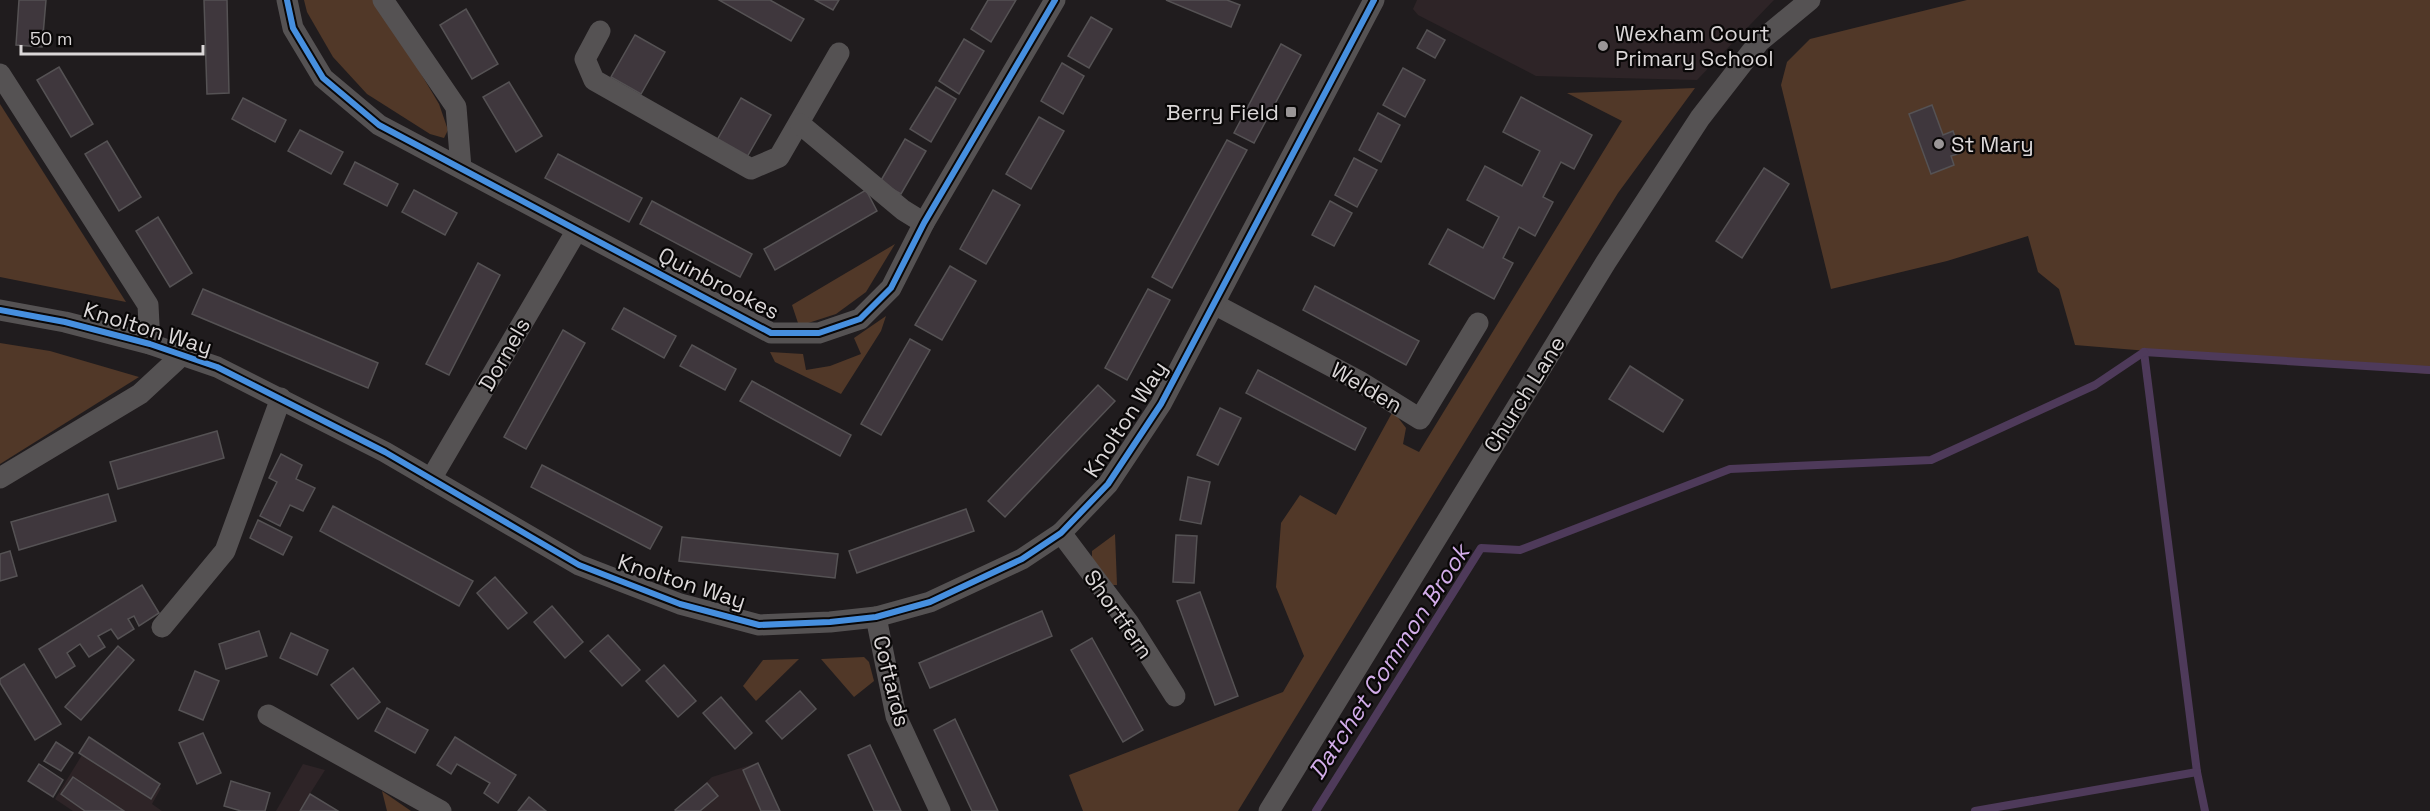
<svg xmlns="http://www.w3.org/2000/svg" width="2430" height="811" viewBox="0 0 2430 811" font-family="'Space Grotesk',sans-serif">
  <style>
    .built { fill: #2e2427 }
    .green { fill: #513828 }
    .lines { fill: none; stroke-linecap: round; stroke-linejoin: round }
    .stream { stroke: #4e3a5a; stroke-width: 8 }
    .building { fill: #3f373d; stroke: #555254; stroke-width: 1.5 }
    .street { stroke: #555253; stroke-width: 21 }
    .cycleway-casing { stroke: #090707; stroke-width: 10 }
    .cycleway { stroke: #468fdf; stroke-width: 6 }
    .poi-dot { fill: #9a9697; stroke: #090707; stroke-width: 2 }
    .labels { text-anchor: middle; stroke-width: 4.5; stroke-linejoin: round; paint-order: stroke }
    .poi-label { font-size: 22px; fill: #dbd7d8; stroke: #090707; text-anchor: start }
    .street-label { font-size: 22px; fill: #dbd7d8; stroke: #090707 }
    .water-label { font-size: 24px; font-style: italic; fill: #d3adea; stroke: #090707 }
  </style>
  <rect width="100%" height="100%" fill="#201c1e"/>
  <g class="built">
    <path d="M1417,0h357l-77,80 -161,-4 -118,-61 -5,-6z"/>
    <path d="M90,742l71,46 -9,16 10,7h-89l-18,-12z"/>
    <path d="M757,763l23,48h-104l36,-34z"/>
    <path d="M303,764l22,6 -26,41h-23z"/>
  </g>
  <g class="green">
    <path d="M304,0h73l62,104 9,26 -4,8 -14,-4 -63,-40 -34,-37 -26,-45z"/>
    <path d="M1967,0h463v374l-355,-29 -16,-56 -21,-17 -10,-36 -81,25 -116,28 -50,-204 6,-23 23,-23z"/>
    <path d="M1695,88l-77,105 -380,618h-155l-14,-36 214,-83 21,-36 -28,-69 5,-64 19,-28 36,20 57,-104 13,17 -3,16 16,8 203,-331 -55,-28z"/>
    <path d="M0,104l126,198 -126,-25z"/>
    <path d="M895,244l-29,48 -30,22 -37,12 -7,-21z"/>
    <path d="M886,316l-5,15 -40,63 -66,-32 -5,-10 33,2 3,16 24,-4 31,-12 -7,-16z"/>
    <path d="M0,343l50,8 89,26 -139,87z"/>
    <path d="M1115,534l2,51h-4l-21,-27v-7z"/>
    <path d="M864,657l5,5 5,19 -20,16 -33,-38z"/>
    <path d="M799,659l-43,42 -13,-15 20,-26z"/>
    <path d="M382,791l29,20h-24z"/>
  </g>
  <g class="lines">
    <g class="stream">
      <path d="M2144,352l53,420"/>
      <path d="M2144,352l286,18"/>
      <path d="M1316,811l165,-263 39,2 210,-81 201,-9 164,-75 49,-33"/>
      <path d="M1975,811l222,-39 8,39"/>
    </g>
  </g>
  <g class="building">
    <path d="M19,0h27l-4,47 -26,-2z"/>
    <path d="M204,0h23l2,93 -22,1z"/>
    <path d="M719,0h51l34,19 -13,22z"/>
    <path d="M815,0h24l-6,10z"/>
    <path d="M988,0h28l-25,42 -20,-13z"/>
    <path d="M1166,0h61l13,5 -9,22z"/>
    <path d="M466,9l32,55 -26,15 -32,-54z"/>
    <path d="M1091,17l21,12 -23,39 -21,-12z"/>
    <path d="M1427,30l18,10 -10,18 -18,-10z"/>
    <path d="M635,35l30,17 -24,42 -30,-17z"/>
    <path d="M964,39l20,12 -25,43 -20,-13z"/>
    <path d="M1281,44l20,11 -47,88 -20,-10z"/>
    <path d="M1062,63l22,13 -21,38 -22,-13z"/>
    <path d="M59,67l34,57 -22,13 -34,-57z"/>
    <path d="M1403,68l22,12 -20,37 -22,-12z"/>
    <path d="M509,82l33,54 -26,16 -33,-55z"/>
    <path d="M936,87l20,12 -25,43 -21,-13z"/>
    <path d="M1521,97l71,38 -18,34 -13,-7 -18,35 10,5 -18,34 -16,-9 -16,31 10,5 -19,36 -65,-35 19,-35 35,19 16,-31 -32,-17 18,-34 37,20 18,-35 -37,-19z"/>
    <path d="M243,98l43,22 -11,22 -43,-23z"/>
    <path d="M741,98l30,17 -24,42 -30,-17z"/>
    <path d="M1932,105l11,30 10,-4 8,22 -10,3 3,9 -23,9 -22,-60z"/>
    <path d="M1378,113l22,12 -19,37 -22,-12z"/>
    <path d="M1039,117l25,14 -33,58 -25,-15z"/>
    <path d="M300,130l43,22 -12,22 -43,-23z"/>
    <path d="M905,139l21,12 -25,43 -21,-12z"/>
    <path d="M1227,140l20,10 -75,138 -20,-11z"/>
    <path d="M107,141l34,56 -22,14 -34,-57z"/>
    <path d="M558,154l84,44 -13,24 -84,-44z"/>
    <path d="M1354,158l23,12 -20,37 -22,-12z"/>
    <path d="M355,162l43,22 -11,22 -43,-22z"/>
    <path d="M1764,168l25,16 -47,74 -26,-17z"/>
    <path d="M414,190l43,23 -12,22 -43,-23z"/>
    <path d="M866,190l11,21 -102,59 -11,-21z"/>
    <path d="M993,190l27,15 -34,59 -26,-15z"/>
    <path d="M652,201l100,53 -12,23 -100,-53z"/>
    <path d="M1330,201l22,12 -18,33 -22,-11z"/>
    <path d="M158,217l34,56 -22,14 -34,-56z"/>
    <path d="M478,263l22,12 -51,100 -23,-11z"/>
    <path d="M950,266l26,15 -34,59 -27,-15z"/>
    <path d="M1315,286l104,55 -13,24 -103,-55z"/>
    <path d="M203,289l175,74 -10,25 -176,-74z"/>
    <path d="M1148,289l22,11 -43,80 -22,-12z"/>
    <path d="M624,308l52,28 -12,22 -52,-29z"/>
    <path d="M563,330l22,13 -59,106 -22,-12z"/>
    <path d="M910,339l20,11 -49,85 -20,-11z"/>
    <path d="M692,345l44,24 -11,21 -45,-24z"/>
    <path d="M1630,366l53,34 -20,32 -54,-33z"/>
    <path d="M1258,370l108,58 -11,22 -109,-57z"/>
    <path d="M752,381l99,54 -11,21 -100,-55z"/>
    <path d="M1098,385l17,16 -110,116 -17,-16z"/>
    <path d="M1220,408l21,10 -23,47 -21,-10z"/>
    <path d="M217,431l7,27 -106,31 -8,-27z"/>
    <path d="M281,454l21,11 -6,14 19,9 -12,23 -13,-6 -10,21 -20,-10 17,-34 -8,-4z"/>
    <path d="M542,465l120,62 -12,22 -119,-62z"/>
    <path d="M1188,477l22,5 -9,42 -21,-4z"/>
    <path d="M108,494l8,27 -97,29 -8,-28z"/>
    <path d="M333,506l140,75 -14,25 -139,-75z"/>
    <path d="M966,509l8,22 -117,42 -8,-22z"/>
    <path d="M258,520l34,17 -9,18 -33,-17z"/>
    <path d="M1176,535l21,1 -3,47 -21,-1z"/>
    <path d="M682,537l156,17 -3,24 -156,-17z"/>
    <path d="M10,551l7,25 -17,5v-27z"/>
    <path d="M495,577l32,36 -19,16 -31,-36z"/>
    <path d="M142,585l17,28 -20,13 -5,-10 -6,3 6,10 -16,10 -7,-10 -13,7 7,11 -16,10 -9,-13 -13,9 8,13 -19,12 -17,-29z"/>
    <path d="M1200,592l38,104 -23,9 -38,-104z"/>
    <path d="M552,606l31,36 -18,16 -31,-36z"/>
    <path d="M1042,611l10,25 -122,52 -11,-25z"/>
    <path d="M259,631l8,25 -41,13 -7,-25z"/>
    <path d="M291,633l37,17 -11,25 -37,-17z"/>
    <path d="M608,635l32,35 -18,16 -32,-35z"/>
    <path d="M1092,638l51,92 -20,12 -52,-92z"/>
    <path d="M118,646l16,14 -53,60 -16,-13z"/>
    <path d="M24,664l37,60 -26,16 -35,-57v-4z"/>
    <path d="M664,665l32,36 -18,16 -32,-36z"/>
    <path d="M353,668l27,34 -22,17 -27,-34z"/>
    <path d="M195,671l24,10 -16,39 -24,-10z"/>
    <path d="M800,691l16,18 -34,30 -16,-18z"/>
    <path d="M721,697l31,36 -17,16 -32,-36z"/>
    <path d="M387,708l41,22 -13,23 -40,-22z"/>
    <path d="M955,719l43,92h-26l-38,-81z"/>
    <path d="M203,733l18,40 -24,11 -18,-41z"/>
    <path d="M89,737l71,47 -9,15 -72,-46z"/>
    <path d="M455,737l61,38 -18,28 -14,-10 6,-10 -33,-19 -6,10 -14,-9z"/>
    <path d="M56,742l17,11 -12,18 -17,-10z"/>
    <path d="M870,745l31,66h-27l-26,-56z"/>
    <path d="M758,763l22,48h-19l-18,-41z"/>
    <path d="M39,764l24,16 -10,17 -25,-16z"/>
    <path d="M73,777l51,34h-39l-24,-17z"/>
    <path d="M231,781l39,12 -5,18h-24l-17,-5z"/>
    <path d="M707,783l11,13 -18,15h-24l-1,-1z"/>
    <path d="M310,794l28,17h-38z"/>
    <path d="M529,797l17,14h-28z"/>
  </g>
  <g class="lines">
    <g class="street">
      <path d="M287,0l6,28 30,50 56,47 392,208h48l41,-14 31,-31 33,-65 131,-223"/>
      <path d="M383,0l73,107 5,61"/>
      <path d="M600,31l-15,28 9,21 157,89 28,-12 60,-104"/>
      <path d="M0,74l148,231 2,39"/>
      <path d="M800,124l103,86 21,13"/>
      <path d="M1214,304l145,77 61,38 58,-96"/>
      <path d="M0,310l65,12 85,22 67,23 168,85 194,113 101,39 79,21 71,-3 46,-5 54,-15 92,-43 39,-26 47,-49 53,-80 213,-404"/>
      <path d="M0,478l140,-84 41,-38"/>
      <path d="M431,479l146,-249"/>
      <path d="M1061,533l67,89 47,74"/>
      <path d="M876,617l20,99 44,95"/>
      <path d="M162,627l63,-76 56,-153"/>
      <path d="M268,715l173,96"/>
      <path d="M1269,811l337,-549 94,-144 59,-76 51,-42"/>
    </g>
    <g class="cycleway-casing">
      <g id="cycleway">
        <path d="M287,0l6,28 30,50 56,47 392,208h48l41,-14 31,-31 33,-65 131,-223"/>
        <path d="M0,310l65,12 85,22 67,23 168,85 194,113 101,39 79,21 71,-3 46,-5 54,-15 92,-43 39,-26 47,-49 53,-80 213,-404"/>
      </g>
    </g>
    <use href="#cycleway" class="cycleway"/>
  </g>
  <g class="poi-dot">
    <circle cx="1603" cy="46" r="6"/>
    <rect x="1285" y="106" width="12" height="12" rx="3"/>
    <circle cx="1939" cy="144" r="6"/>
  </g>
  <g class="labels">
    <g class="poi-label">
      <text x="1615" y="41">Wexham Court<tspan x="1615" dy="25">Primary School</tspan></text>
      <text x="1279" y="120" text-anchor="end">Berry Field</text>
      <text x="1951" y="152">St Mary</text>
    </g>
    <g class="street-label">
      <text transform="translate(719 283) rotate(27)" y="8">Quinbrookes</text>
      <text transform="translate(148 328) rotate(17)" y="8">Knolton Way</text>
      <text transform="translate(504 354) rotate(-60)" y="8">Dornels</text>
      <text transform="translate(1367 387) rotate(30)" y="8">Welden</text>
      <text transform="translate(1524 394) rotate(-58)" y="8">Church Lane</text>
      <text transform="translate(1125 419) rotate(-57)" y="8">Knolton Way</text>
      <text transform="translate(682 581) rotate(18)" y="8">Knolton Way</text>
      <text transform="translate(1119 614) rotate(55)" y="8">Shortfern</text>
      <text transform="translate(892 681) rotate(76)" y="8">Coftards</text>
    </g>
    <g class="water-label">
      <text transform="translate(1389 662) rotate(-57)" y="8">Datchet Common Brook</text>
    </g>
  </g>
  <path d="M21 45v9h182v-9" fill="none" stroke="#dbd7d8" stroke-width="3"/>
  <text x="30" y="45" font-size="18" fill="#dbd7d8" stroke="#090707" stroke-width="4.5" paint-order="stroke">50 m</text>
</svg>
